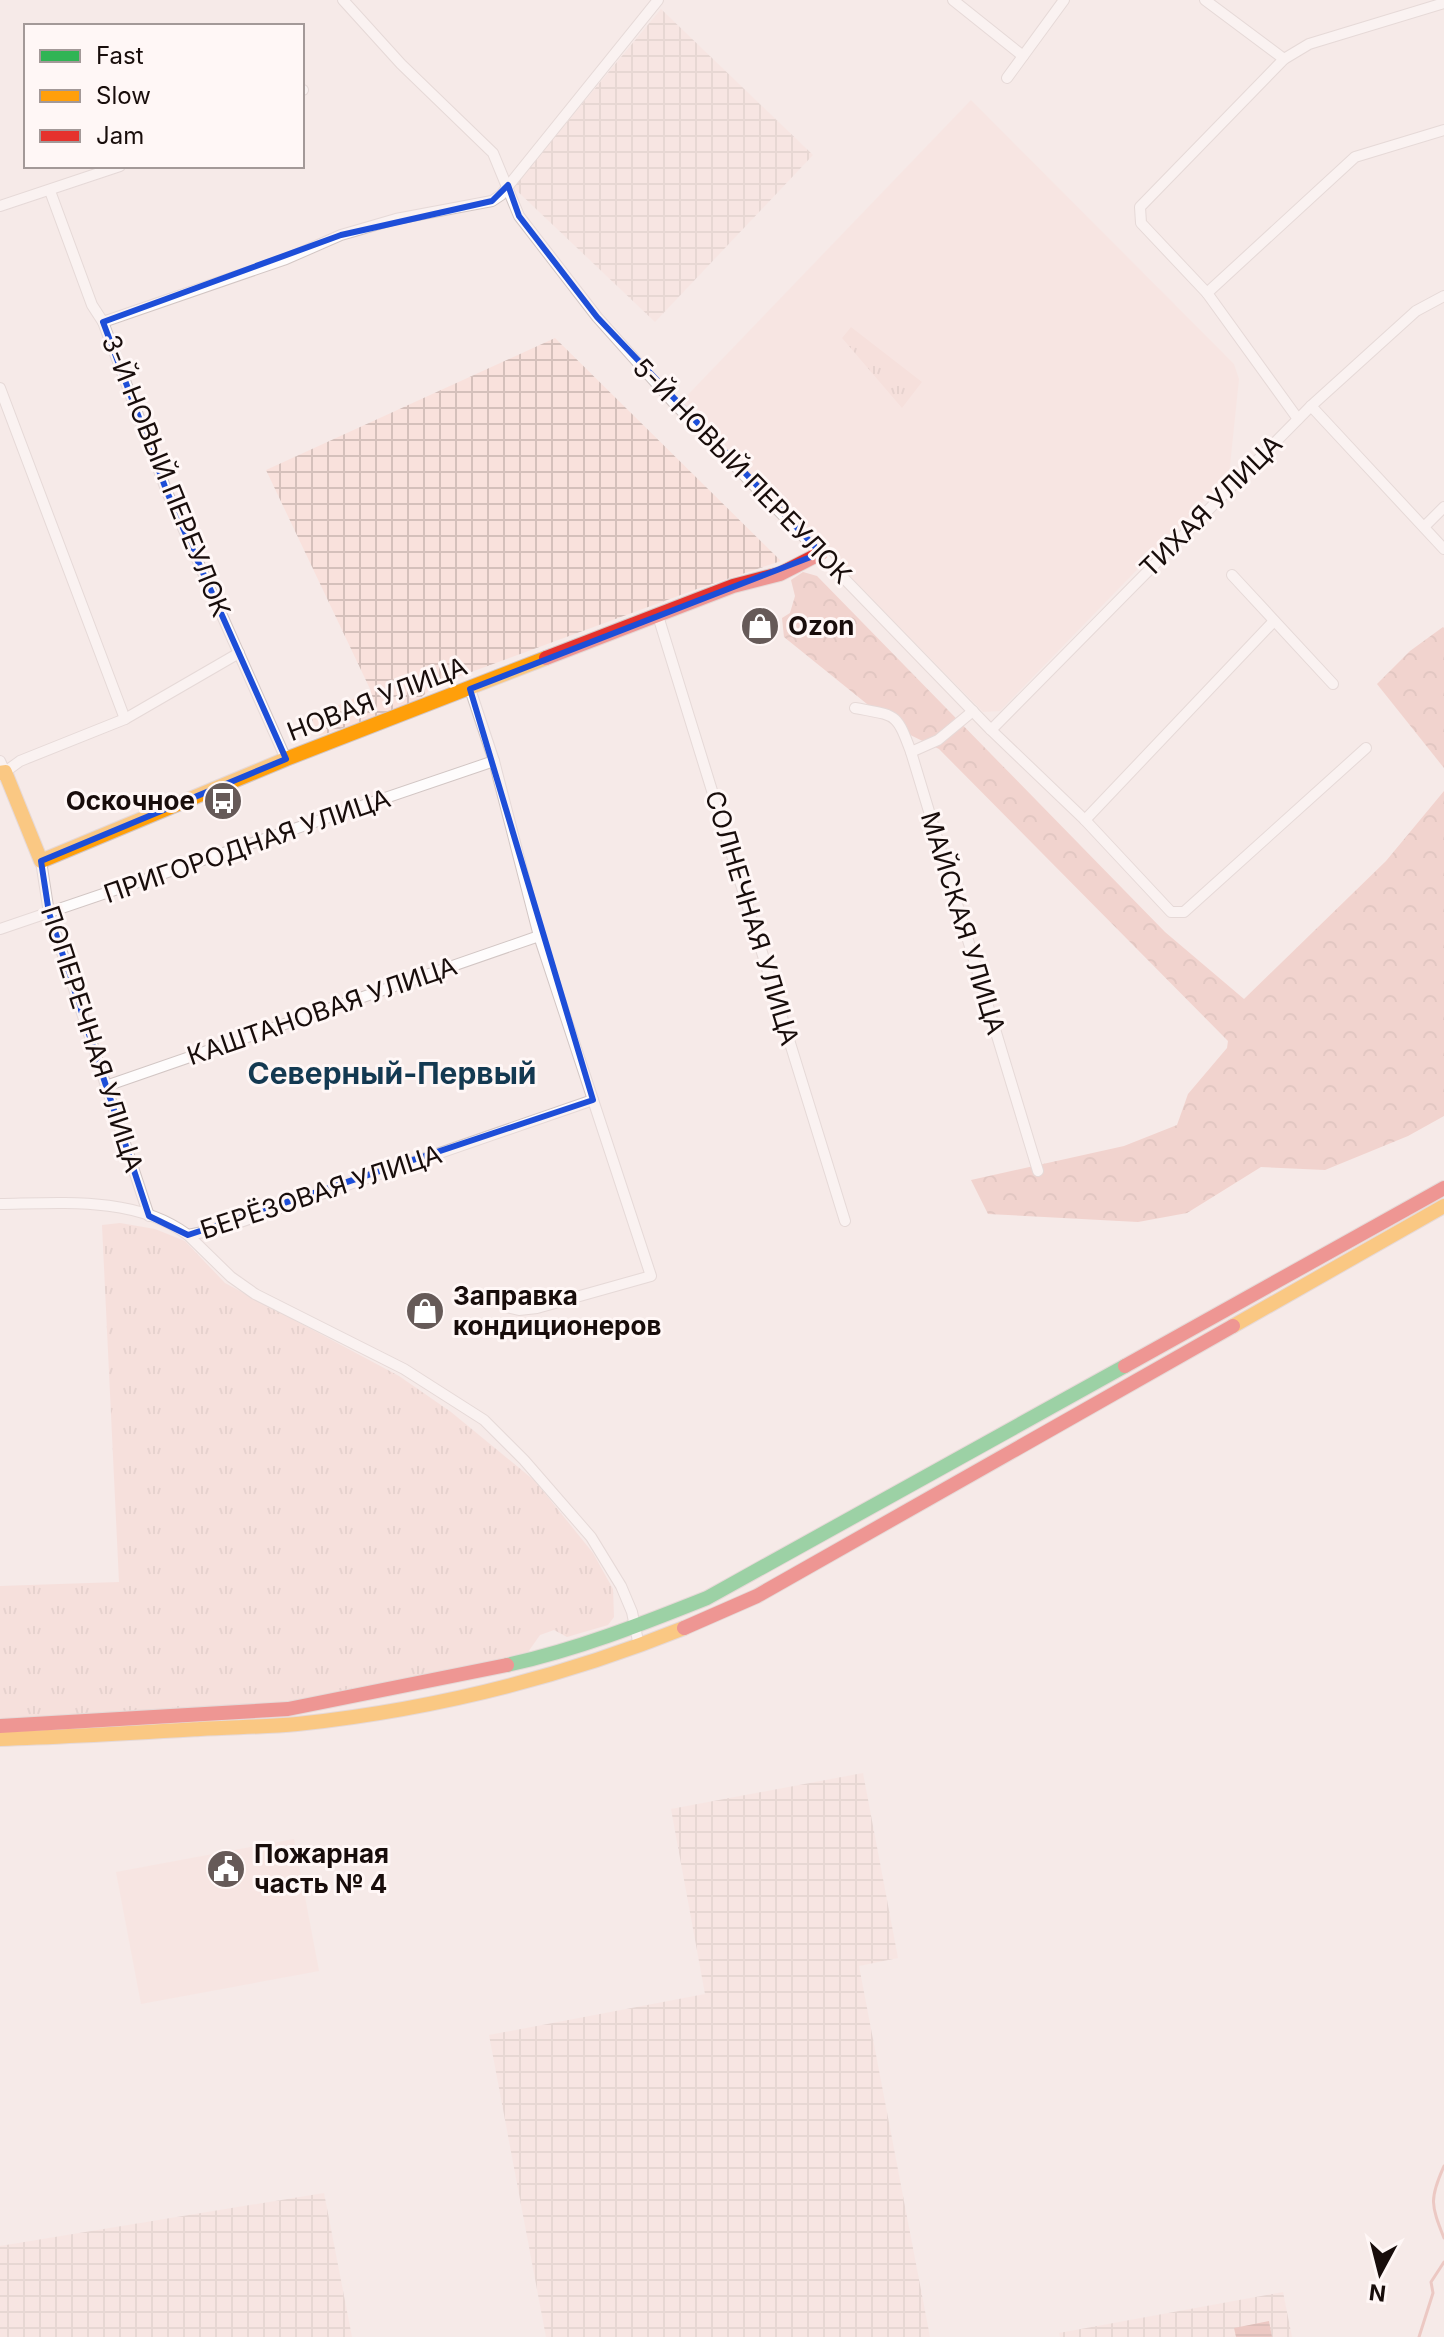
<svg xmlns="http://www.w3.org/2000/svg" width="1444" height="2337" viewBox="0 0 1444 2337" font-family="Inter,sans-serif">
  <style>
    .built { fill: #f9e1dc }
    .industrial { fill: url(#industrial-grid) }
    .grass { fill: url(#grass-tufts) }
    .forest { fill: url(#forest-crowns) }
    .water { fill: url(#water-rules) }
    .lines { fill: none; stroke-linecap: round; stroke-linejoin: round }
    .stream { stroke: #dfa197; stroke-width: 3 }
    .street-casing { stroke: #d2c6c4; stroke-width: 12 }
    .fast-casing { stroke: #d2c6c4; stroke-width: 16 }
    .slow-casing { stroke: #d2c6c4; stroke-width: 16 }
    .jam-casing { stroke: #d2c6c4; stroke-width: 16 }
    .street { stroke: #fefcfc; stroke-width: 10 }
    .fast { stroke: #30b455; stroke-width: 14 }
    .slow { stroke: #ff9f0a; stroke-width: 14 }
    .jam { stroke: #e5322d; stroke-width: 14 }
    .marked { fill: none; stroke: #1d4ed8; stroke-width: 6; stroke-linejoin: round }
    .labels { text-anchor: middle; stroke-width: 6; stroke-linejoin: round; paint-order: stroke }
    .street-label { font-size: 26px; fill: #180d0b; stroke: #fff7f6 }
    .poi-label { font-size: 26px; font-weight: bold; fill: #180d0b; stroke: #fff7f6; text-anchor: start }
    .quarter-label { font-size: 30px; font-weight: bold; fill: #133951; stroke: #fff7f6 }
  </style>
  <defs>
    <pattern id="industrial-grid" width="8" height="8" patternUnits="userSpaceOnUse" patternTransform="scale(2)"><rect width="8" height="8" fill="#f9e1dc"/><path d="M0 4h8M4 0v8" fill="none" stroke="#d5c0bb"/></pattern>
    <pattern id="grass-tufts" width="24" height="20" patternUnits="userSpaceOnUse" patternTransform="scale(2)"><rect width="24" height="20" fill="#f7d5cf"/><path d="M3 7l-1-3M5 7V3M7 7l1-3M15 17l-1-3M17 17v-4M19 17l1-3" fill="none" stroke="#d3b6b0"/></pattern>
    <pattern id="forest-crowns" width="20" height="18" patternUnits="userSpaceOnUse" patternTransform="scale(2)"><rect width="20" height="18" fill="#ecb8af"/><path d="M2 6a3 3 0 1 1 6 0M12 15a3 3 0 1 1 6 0" fill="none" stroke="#ca9d95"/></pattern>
    <pattern id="water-rules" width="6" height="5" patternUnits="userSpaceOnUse" patternTransform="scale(2)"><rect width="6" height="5" fill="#dfa197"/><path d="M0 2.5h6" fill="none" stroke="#bf8981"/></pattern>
  </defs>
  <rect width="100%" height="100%" fill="#f6eae8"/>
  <g class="built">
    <path d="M971,100l263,264 5,15 -10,96 -229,236 -17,1 -304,-308z"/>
    <path d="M294,1839l25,132 -178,33 -25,-132z"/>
  </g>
  <g class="industrial">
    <path d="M661,9l152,146 -158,167 -142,-135z"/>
    <path d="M555,338l226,223 -84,28 -261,96 -24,20 -93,31 -8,-19 60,-26 -105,-221z"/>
    <path d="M863,1773l35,185 -39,8 71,371h-384l-57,-302 216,-41 -34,-185z"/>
    <path d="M324,2193l28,144h-352v-91z"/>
    <path d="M1283,2292l9,45h-232l-1,-4z"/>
  </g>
  <g class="grass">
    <path d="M851,327l71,55 -20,26 -60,-70z"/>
    <path d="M120,1223l35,6 30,12 40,42 174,93 52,36 84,69 58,72 20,36 1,28 -6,8 -41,12 -13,-7 -14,5 -12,17 -92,23 -159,30 -277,14v-133l119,-4 -17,-357z"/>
  </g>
  <g class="forest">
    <path d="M803,572l14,4 348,356 79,67 142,-138 58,-70v325l-36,20 -83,34 -64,-3 -74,46 -49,9 -150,-8 -17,-34 153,-34 53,-21 11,-31 39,-46 1,-7 -289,-292 -41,-20 -114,-92 -2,-19 8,-5 5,-17 -4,-16z"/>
    <path d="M1443,627l1,1v140l-67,-84 33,-33z"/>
  </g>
  <path class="water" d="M1269,2321l3,16h-36l-2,-9z"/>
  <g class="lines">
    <g class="stream">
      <path d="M1444,2166c-15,33 -13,39 0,72"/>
      <path d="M1419,2337l14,-44 -2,-11 13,-20"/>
    </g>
    <g class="street-casing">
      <g id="street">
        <path d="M343,0l58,64 92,89 26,63 78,101 75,84 319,329 94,90 86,92h13l182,-164"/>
        <path d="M953,0l70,56"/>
        <path d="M1205,0l79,59"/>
        <path d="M1007,78l57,-78"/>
        <path d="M302,90h1"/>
        <path d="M50,191l42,114 11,17 64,170 119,267"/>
        <path d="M0,206l120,-40"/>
        <path d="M1207,293l148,-136 89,-27"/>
        <path d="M103,322l183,-63 55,-24 55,-16 96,-18 9,-6 157,-195"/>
        <path d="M0,388l125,331"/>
        <path d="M1311,406l133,143"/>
        <path d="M1298,419l-91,-126 -66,-70 -1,-16 144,-148 25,-15 135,-41"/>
        <path d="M1424,527l20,-20"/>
        <path d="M1232,575l101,109"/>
        <path d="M658,616l187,605"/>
        <path d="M470,689l24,72 45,175 112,340 -114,32 -18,2 -13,-3"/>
        <path d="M855,708c42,8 41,4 56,44l127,419"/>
        <path d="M991,730l320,-324 105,-95 28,-15"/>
        <path d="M911,752l27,-12 35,-29"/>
        <path d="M0,761l5,11 15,-11 105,-42 114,-66"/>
        <path d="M1085,820l189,-199"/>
        <path d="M41,861l8,52 100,303"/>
        <path d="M0,929l494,-168"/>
        <path d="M106,1086l433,-150"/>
        <path d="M0,1204c62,-1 136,-8 188,31l35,-7 370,-128"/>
        <path d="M188,1235l43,42 24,17 149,75 80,51 40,40 67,77 30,49 11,26 7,34"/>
      </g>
    </g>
    <g class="fast-casing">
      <path id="fast" d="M507,1665c69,-15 135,-41 200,-67l418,-232"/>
    </g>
    <g class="slow-casing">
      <g id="slow">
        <path d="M0,773l5,-1 36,89 245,-102 260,-101"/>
        <path d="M1233,1326l211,-120"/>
        <path d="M0,1739c67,-2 133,-6 200,-10 32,-2 65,-2 97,-5 132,-14 263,-46 387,-96"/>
      </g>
    </g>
    <g class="jam-casing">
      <g id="jam">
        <path d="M546,658l187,-72 47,-12 41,-21"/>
        <path d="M1125,1366l319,-178"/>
        <path d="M684,1628l73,-32 476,-270"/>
        <path d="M0,1726l288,-17 219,-44"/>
      </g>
    </g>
    <use href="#street" class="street"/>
    <use href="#fast" class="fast"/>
    <use href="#slow" class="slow"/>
    <use href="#jam" class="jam"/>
  </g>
  <path d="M0 0H1444V2337H0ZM508,185l11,31 78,101 224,236 -351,136 123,411 -405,135 -39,-19 -100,-303 -8,-52 245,-102 -119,-267 -64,-170 238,-87 151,-34z" fill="#f6eae8" fill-opacity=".55" fill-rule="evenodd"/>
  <path class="marked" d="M508,185l11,31 78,101 224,236 -351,136 123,411 -405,135 -39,-19 -100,-303 -8,-52 245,-102 -119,-267 -64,-170 238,-87 151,-34z"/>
  <defs>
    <g id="shop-disc" transform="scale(2)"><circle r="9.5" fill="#665a58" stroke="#fff7f6"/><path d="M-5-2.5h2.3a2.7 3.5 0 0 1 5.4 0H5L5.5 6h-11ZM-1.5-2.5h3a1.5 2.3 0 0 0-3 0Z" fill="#fff"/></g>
    <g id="bus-disc" transform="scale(2)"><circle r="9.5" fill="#665a58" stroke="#fff7f6"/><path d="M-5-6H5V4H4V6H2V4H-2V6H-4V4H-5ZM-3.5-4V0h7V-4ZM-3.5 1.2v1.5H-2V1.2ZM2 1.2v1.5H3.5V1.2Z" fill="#fff"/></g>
    <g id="civic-disc" transform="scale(2)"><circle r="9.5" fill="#665a58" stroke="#fff7f6"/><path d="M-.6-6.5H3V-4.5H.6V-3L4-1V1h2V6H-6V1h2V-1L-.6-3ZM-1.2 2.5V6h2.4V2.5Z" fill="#fff"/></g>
  </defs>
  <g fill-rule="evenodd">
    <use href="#shop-disc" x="760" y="626"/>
    <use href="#bus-disc" x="223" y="801"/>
    <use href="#shop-disc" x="425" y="1311"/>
    <use href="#civic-disc" x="226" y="1869"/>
  </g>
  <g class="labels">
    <g class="street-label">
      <text transform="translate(742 471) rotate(46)" y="9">5-Й НОВЫЙ ПЕРЕУЛОК</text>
      <text transform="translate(166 476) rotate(68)" y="9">3-Й НОВЫЙ ПЕРЕУЛОК</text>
      <text transform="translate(1211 506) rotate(-45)" y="9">ТИХАЯ УЛИЦА</text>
      <text transform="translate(377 699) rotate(-21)" y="9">НОВАЯ УЛИЦА</text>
      <text transform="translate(247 846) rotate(-19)" y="9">ПРИГОРОДНАЯ УЛИЦА</text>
      <text transform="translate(752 918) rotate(73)" y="9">СОЛНЕЧНАЯ УЛИЦА</text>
      <text transform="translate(963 923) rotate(73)" y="9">МАЙСКАЯ УЛИЦА</text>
      <text transform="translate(322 1011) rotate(-19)" y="9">КАШТАНОВАЯ УЛИЦА</text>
      <text transform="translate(92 1039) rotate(72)" y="9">ПОПЕРЕЧНАЯ УЛИЦА</text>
      <text transform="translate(321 1192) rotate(-18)" y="9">БЕРЁЗОВАЯ УЛИЦА</text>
    </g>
    <g class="poi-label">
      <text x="788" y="635">Ozon</text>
      <text x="195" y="810" text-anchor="end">Оскочное</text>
      <text x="453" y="1305">Заправка<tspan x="453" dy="30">кондиционеров</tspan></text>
      <text x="254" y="1863">Пожарная<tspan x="254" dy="30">часть № 4</tspan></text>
    </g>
    <g class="quarter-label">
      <text x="392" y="1084">Северный-Первый</text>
    </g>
  </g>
  <rect x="24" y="24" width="280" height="144" fill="#fff7f6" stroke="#a39998" stroke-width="2"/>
  <rect x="40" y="50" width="40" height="12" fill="#30b455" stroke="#a39998" stroke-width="2"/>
  <text x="96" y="64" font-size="24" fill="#180d0b">Fast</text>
  <rect x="40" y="90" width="40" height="12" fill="#ff9f0a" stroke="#a39998" stroke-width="2"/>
  <text x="96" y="104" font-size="24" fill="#180d0b">Slow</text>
  <rect x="40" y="130" width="40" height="12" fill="#e5322d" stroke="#a39998" stroke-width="2"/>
  <text x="96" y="144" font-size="24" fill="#180d0b">Jam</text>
  <g transform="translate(1380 2273) rotate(187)" stroke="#fff7f6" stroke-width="6" paint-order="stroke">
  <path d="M0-6L14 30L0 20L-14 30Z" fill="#180d0b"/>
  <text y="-12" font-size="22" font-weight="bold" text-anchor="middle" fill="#180d0b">N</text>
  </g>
</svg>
